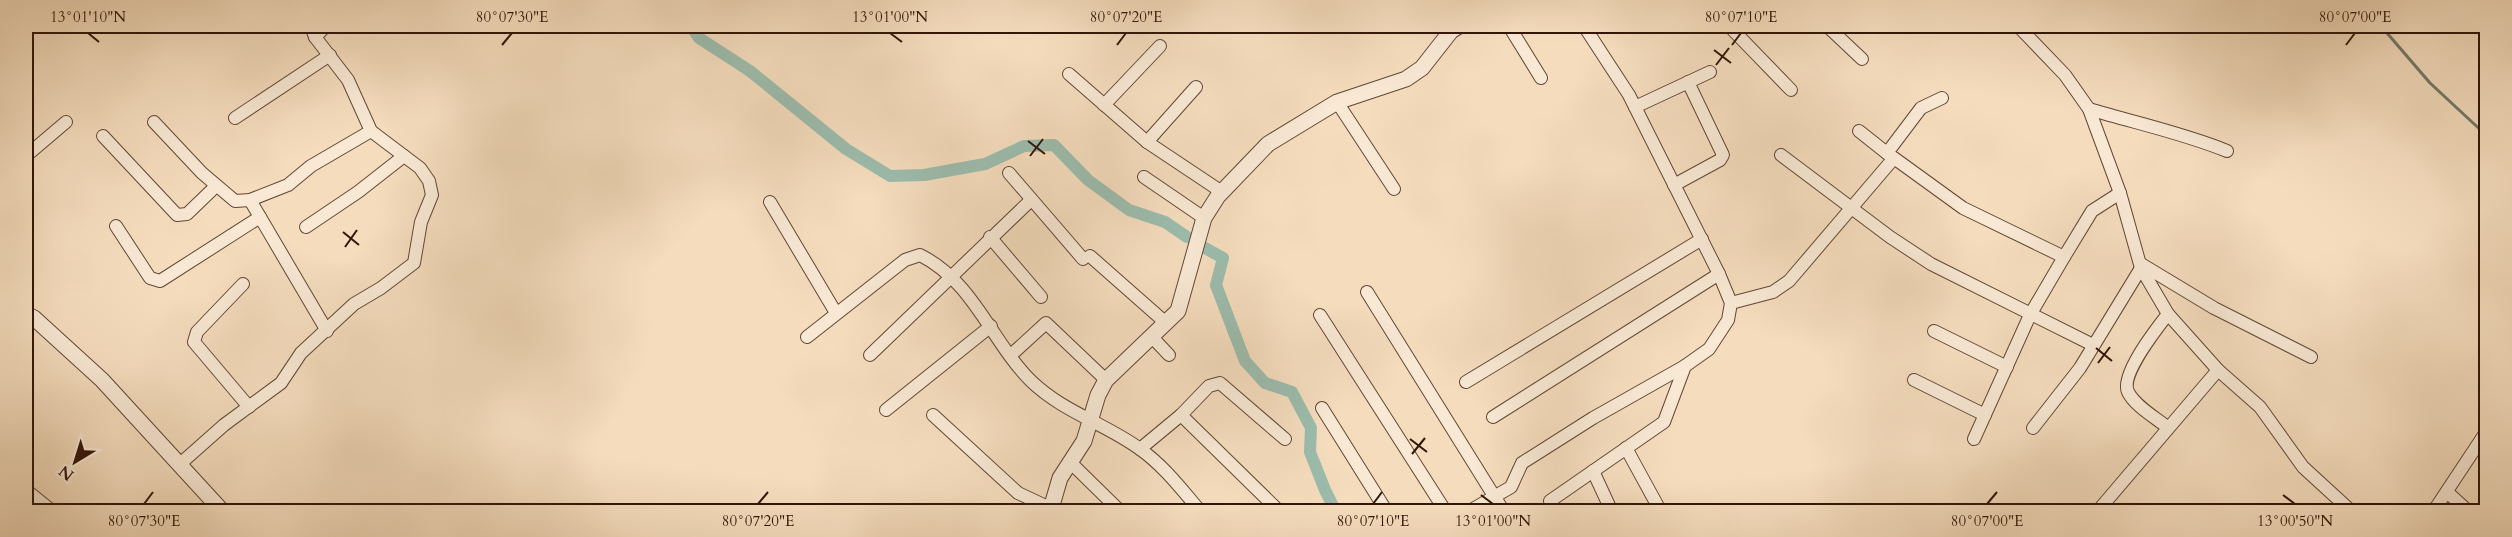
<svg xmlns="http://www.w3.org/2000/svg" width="2512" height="537" viewBox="0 0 2512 537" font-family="Cardo,serif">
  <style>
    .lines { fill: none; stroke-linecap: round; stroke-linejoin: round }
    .stream { stroke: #71796b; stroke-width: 3 }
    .canal { stroke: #9cbcad; stroke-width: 12 }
    .minor-casing { stroke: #624735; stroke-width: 14 }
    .tertiary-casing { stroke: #624735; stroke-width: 17 }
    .minor { stroke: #f8e8d4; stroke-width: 12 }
    .tertiary { stroke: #f8e8d4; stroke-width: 15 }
    .ticks { fill: none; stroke: #311508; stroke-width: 2 }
    .neatline { fill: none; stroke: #311508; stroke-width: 2 }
    .ticks-label { font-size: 15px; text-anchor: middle; fill: #311508 }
  </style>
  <rect width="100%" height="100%" fill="#f4dcbd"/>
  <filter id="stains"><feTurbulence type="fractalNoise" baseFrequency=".00333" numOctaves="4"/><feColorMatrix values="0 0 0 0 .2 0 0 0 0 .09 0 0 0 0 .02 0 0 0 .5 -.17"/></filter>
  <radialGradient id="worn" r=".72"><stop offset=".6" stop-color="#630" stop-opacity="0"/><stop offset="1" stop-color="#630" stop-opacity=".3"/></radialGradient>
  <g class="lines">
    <path class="stream" d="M2381,26l49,57 56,52"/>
    <g class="canal">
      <path d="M691,26l8,12 51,33 96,78 44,27 34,-1 61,-11 39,-18 30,-1 34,35 41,30 36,12 22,15"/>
      <path d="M1205,248l18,10 -7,27 29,76 20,22 27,9 19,36 -1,24 15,38 11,22"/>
    </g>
    <g class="minor-casing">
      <g id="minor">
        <path d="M1509,26l32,52"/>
        <path d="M1729,26l62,64"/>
        <path d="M1827,26l35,33"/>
        <path d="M2018,26l47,49 24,34 31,84 21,75 27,46 50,56 42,37 43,60 49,45"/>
        <path d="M315,37l11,-11"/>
        <path d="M1069,74l78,68 75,50"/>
        <path d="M1337,102l57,87"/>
        <path d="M1104,105l56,-59"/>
        <path d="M1635,107l75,-35"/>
        <path d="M2089,109c46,14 94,24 138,42"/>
        <path d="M235,118l95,-63"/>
        <path d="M154,122l48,51 33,28 15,-1 38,-15 23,-19 60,-35"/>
        <path d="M1859,131l34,27"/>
        <path d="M103,136l74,79 10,-1 29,-28"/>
        <path d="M1147,142l49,-55"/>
        <path d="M1887,153l34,-45 21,-10"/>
        <path d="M1781,155l109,82 41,27 162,81"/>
        <path d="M26,156l40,-34"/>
        <path d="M1009,173l74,86"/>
        <path d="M1144,177l60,41"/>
        <path d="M1674,185l46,-25 3,-5 -35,-73"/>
        <path d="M250,200l77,131"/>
        <path d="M770,202l66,111"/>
        <path d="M116,226l34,52 10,3 100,-64"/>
        <path d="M306,227l52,-35 46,-36"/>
        <path d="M990,237l51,60"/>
        <path d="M1090,256l76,67"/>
        <path d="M2141,264l73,44 97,49"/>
        <path d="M243,284l-46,48 -3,10 55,65"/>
        <path d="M1367,292l137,220"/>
        <path d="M1731,303l42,-11 16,-11 105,-123 69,50 101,49"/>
        <path d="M1320,315l126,197"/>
        <path d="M1934,331l73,36"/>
        <path d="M807,337l98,-77 15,-5c54,27 71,86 111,126 32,31 75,43 109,68 24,17 42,41 61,63"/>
        <path d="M1152,337l17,18"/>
        <path d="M870,355l161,-155"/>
        <path d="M1011,355l35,-32 60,57"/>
        <path d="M1914,380l71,35"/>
        <path d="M1466,382l236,-143"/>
        <path d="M1322,408l65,104"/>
        <path d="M886,410l105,-84"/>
        <path d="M933,415l85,78 32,15"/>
        <path d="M1181,415l28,-29 11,-3 65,56"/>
        <path d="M1493,417l226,-143"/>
        <path d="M2167,427c-11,-9 -32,-21 -39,-35 -8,-17 29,-64 40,-78"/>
        <path d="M2033,428l47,-60 61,-100"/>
        <path d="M1974,439l56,-124 34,-58 28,-46 28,-18"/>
        <path d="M1626,448l35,64"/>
        <path d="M1140,449l41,-34 99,97"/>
        <path d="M1070,462l51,50"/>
        <path d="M180,464l44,-39 57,-42 20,-30 53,-49 27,-16 33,-25 7,-41 11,-27 -3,-14 -9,-13 -49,-37 -23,-51 -33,-43 -4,-11"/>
        <path d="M1593,471l19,41"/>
        <path d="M26,490l27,22"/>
        <path d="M2447,492l22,20"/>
        <path d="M1468,512l43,-25 11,-24 71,-45 92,-52"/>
        <path d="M1556,512l-6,-11 114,-79 21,-56 24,-17 19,-29 3,-17 -12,-29 -90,-179 -45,-69"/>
        <path d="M2097,512l121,-142"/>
        <path d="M2433,512l53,-80"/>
      </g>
    </g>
    <g class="tertiary-casing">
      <g id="tertiary">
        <path d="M26,314l8,4 68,62 121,132"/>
        <path d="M1050,512l10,-34 24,-37 14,-46 8,-15 72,-69 26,-93 14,-22 50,-52 69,-42 69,-23 16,-11 29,-37 8,-5"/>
      </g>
    </g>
    <use href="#minor" class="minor"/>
    <use href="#tertiary" class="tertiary"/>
  </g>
  <path class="ticks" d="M88,33l11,9M890,33l12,9M502,45l10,-12M1117,45l9,-12M1732,45l9,-12M2346,45l9,-12M1714,50l17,13M1716,65l13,-17M1028,141l17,13M1030,156l13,-17M343,232l16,13M345,247l12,-17M2096,348l16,13M2098,363l12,-16M1410,439l17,13M1412,454l13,-16M1481,495l12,9M2283,495l12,9M144,504l9,-12M758,504l10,-12M1373,504l9,-12M1987,504l10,-12"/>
  <rect width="2512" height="537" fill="none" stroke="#f4dcbd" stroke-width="66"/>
  <g transform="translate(75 462) rotate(218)" stroke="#f8e8d4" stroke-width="4.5" paint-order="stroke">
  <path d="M0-4.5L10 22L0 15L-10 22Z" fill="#311508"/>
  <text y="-9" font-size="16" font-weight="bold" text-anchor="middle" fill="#311508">N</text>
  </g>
  <rect x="33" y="33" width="2446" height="471" class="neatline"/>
  <g class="ticks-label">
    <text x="88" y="22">13°01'10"N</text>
    <text x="512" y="22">80°07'30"E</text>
    <text x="890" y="22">13°01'00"N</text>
    <text x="1126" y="22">80°07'20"E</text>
    <text x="1741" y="22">80°07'10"E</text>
    <text x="2355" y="22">80°07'00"E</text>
    <text x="144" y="526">80°07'30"E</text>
    <text x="758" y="526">80°07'20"E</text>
    <text x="1373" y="526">80°07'10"E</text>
    <text x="1493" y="526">13°01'00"N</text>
    <text x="1987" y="526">80°07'00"E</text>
    <text x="2295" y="526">13°00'50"N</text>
  </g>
  <rect width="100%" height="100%" filter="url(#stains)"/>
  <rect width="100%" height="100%" fill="url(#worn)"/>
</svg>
